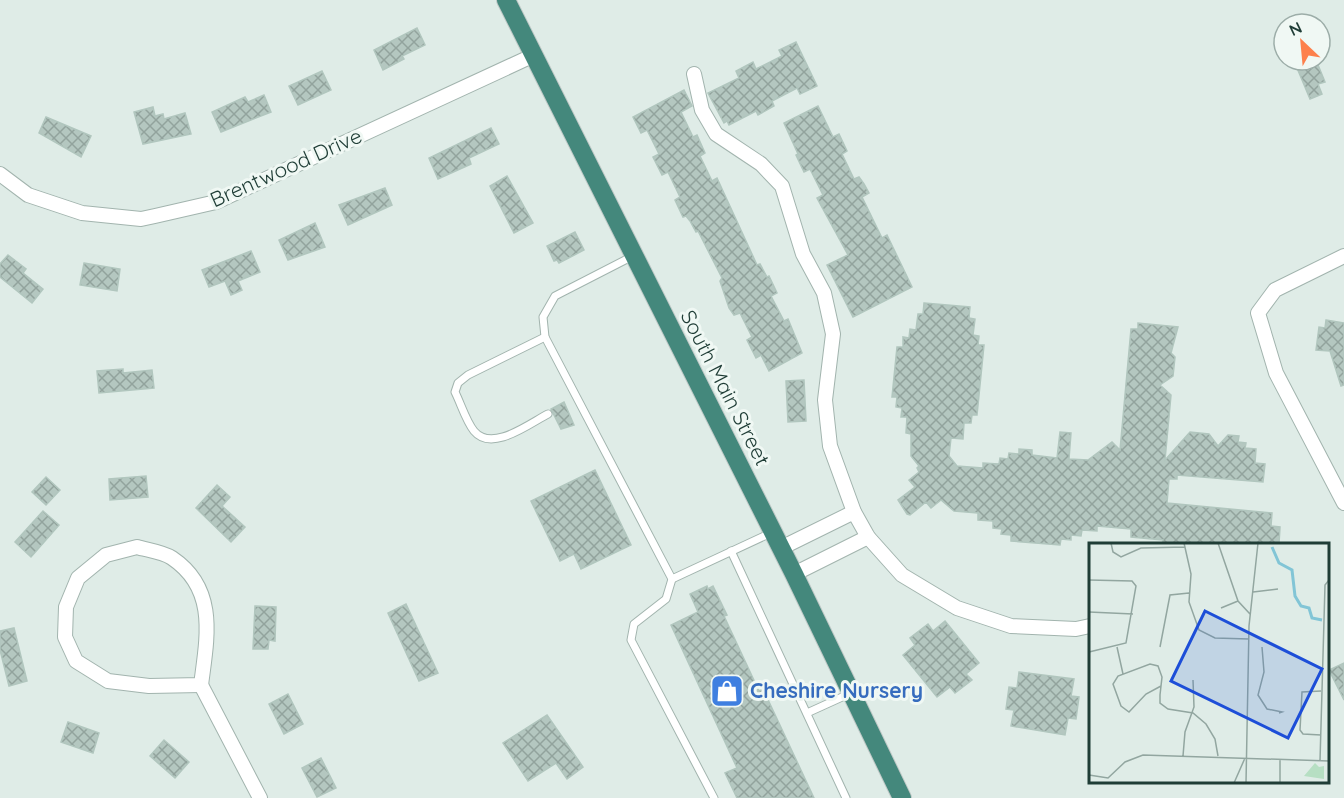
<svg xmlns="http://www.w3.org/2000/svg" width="1344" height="798" viewBox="0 0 1344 798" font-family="Quicksand,sans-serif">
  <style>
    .building { fill: url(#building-cross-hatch); stroke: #b1c6be; stroke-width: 1.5 }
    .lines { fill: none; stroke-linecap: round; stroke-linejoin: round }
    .service-casing { stroke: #a2b4ae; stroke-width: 9 }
    .minor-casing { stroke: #a2b4ae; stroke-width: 16 }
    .trunk-casing { stroke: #c0c9c7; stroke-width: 20 }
    .service { stroke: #fff; stroke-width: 7 }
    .minor { stroke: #fff; stroke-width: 14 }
    .trunk { stroke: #44887c; stroke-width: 18 }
    .labels { text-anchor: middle; stroke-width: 6; stroke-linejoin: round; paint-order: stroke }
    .street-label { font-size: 21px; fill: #1f3d36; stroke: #f0f8f4 }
    .shop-label { font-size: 21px; font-weight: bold; fill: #366cbe; stroke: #f0f8f4; text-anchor: start }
    .inset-river { fill: none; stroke: #82c5d6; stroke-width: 3 }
    .inset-road { fill: none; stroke: #92a6a0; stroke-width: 1.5 }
    .view { fill: #1d4ed8; fill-opacity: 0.15; stroke: #1d4ed8; stroke-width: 3 }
    .inset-edge { fill: none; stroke: #1f3d36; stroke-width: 3 }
  </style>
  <defs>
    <pattern id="building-cross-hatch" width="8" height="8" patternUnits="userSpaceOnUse" patternTransform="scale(1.5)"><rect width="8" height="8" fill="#b4c7c0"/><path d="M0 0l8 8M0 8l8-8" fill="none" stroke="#92a39d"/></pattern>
  </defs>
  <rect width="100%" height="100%" fill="#dfece7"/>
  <g class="building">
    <path d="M417,28l8,17 -23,11 2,3 -21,11 -9,-20z"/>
    <path d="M796,42l21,44 -17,8 -3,-6 -25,13 2,5 -16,9 -2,-4 -27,14 -2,-4 -3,2 -16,-30 31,-15 -3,-7 17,-9 3,7 26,-13 -3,-6z"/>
    <path d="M1316,60l9,22 -7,2 4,10 -12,5 -13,-31z"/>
    <path d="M322,71l9,19 -33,15 -9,-19z"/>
    <path d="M684,90l8,16 -11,6 12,25 4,-2 8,18 -5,3 12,25 5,-3 40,87 3,-1 7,13 2,-1 8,17 -6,3 13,25 4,-2 14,34 -33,18 -8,-16 -5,3 -9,-18 5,-3 -12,-24 -6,2 -5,-7 -9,-27 2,-3 -24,-47 -2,1 -6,-11 -4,-5 -3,1 -8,-17 5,-3 -12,-25 -6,3 -9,-18 6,-3 -12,-24 -6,3 -8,-16z"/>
    <path d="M264,95l7,17 -50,20 -9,-20 33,-15 3,5z"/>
    <path d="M818,106l15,31 6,-3 8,17 -5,3 12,25 5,-2 5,7 5,9 -7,4 20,41 5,-3 25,52 -59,30 -26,-52 21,-10 -31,-57 6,-3 -13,-26 -6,3 -8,-17 2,-1 -14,-31z"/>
    <path d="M153,107l2,9 8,-2 1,5 21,-6 6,21 -48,10 -9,-32z"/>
    <path d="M46,117l45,19 -10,21 -42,-24z"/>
    <path d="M491,128l8,16 -30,14 2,6 -33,15 -9,-21z"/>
    <path d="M507,176l26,47 -19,10 -24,-47z"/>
    <path d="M385,188l7,17 -44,20 -9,-20z"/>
    <path d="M315,223l10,24 -37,13 -9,-20z"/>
    <path d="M575,232l9,18 -25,13 -2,-3 -3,1 -7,-15z"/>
    <path d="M251,251l9,21 -22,9 4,9 -11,5 -6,-14 -16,6 -7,-17z"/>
    <path d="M8,255l18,14 -3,4 20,16 -11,14 -32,-26v-13z"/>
    <path d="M84,263l36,6 -3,22 -37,-6z"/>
    <path d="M924,303l46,4 -1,11 6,1 -2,16 6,1 -1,9h6l-7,70h-5l-1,8h-7l-1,16 -12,-1 -2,18 8,10 26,2v-5l16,1 1,-6 8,1 1,-6 10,1v-5l13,1v5l25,3 3,-26 11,1 -2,26 19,1 24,-18 8,8 11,-121h7v-6l40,4 -7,26 4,4 -2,19 -13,9 11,10 -6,65 25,-28 19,2 9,12 10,-11 11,1 -1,6 8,1 -1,5 11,1 -1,14 10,1 -2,18 -86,-7v4h-8l-2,24 105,10 -1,13 9,1 -1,17h-117l1,-4 -32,-3v-8l-34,-3v5l-15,-1 -1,6 -10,-1v5l-10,-1 -1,6 -49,-4v-6l-10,-1 1,-5 -9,-1v-7l-15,-1v-7l-24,-2 -13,-11 -10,8 -5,-6 -16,13 -3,-1 -9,-14 17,-13 -6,-7 10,-8 -2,-4 2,-2 -8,-10v-22l-5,-1 1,-16h-6l1,-9 -6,-1 1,-10h-5l5,-50h6v-10l6,1 1,-9 6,1 2,-16h5z"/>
    <path d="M1326,320l18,3v62l-3,1 -11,-35 -14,-1 3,-23 6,1z"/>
    <path d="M123,369v4l29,-3 2,18 -55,5 -2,-22z"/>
    <path d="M804,380l2,41 -18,1 -2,-41z"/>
    <path d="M564,402l10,23 -13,4 -10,-20z"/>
    <path d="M595,470l36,75 -50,24 -7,-15 -14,7 -29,-60z"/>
    <path d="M146,476l2,21 -38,3 -1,-21z"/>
    <path d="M46,477l14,13 -14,15 -14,-13z"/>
    <path d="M217,485l13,12 -8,9 23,21 -14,15 -35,-34z"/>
    <path d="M43,511l16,14 -28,32 -16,-15z"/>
    <path d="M707,586l1,3 5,-3 14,29 -3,1 35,75 4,-2 51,109h-77l-12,-25 12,-5 -66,-143 27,-13 -8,-18z"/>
    <path d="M406,604l32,69 -19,8 -31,-68z"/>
    <path d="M255,606l21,1 -1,34 -6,-1 -1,9h-15z"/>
    <path d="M945,621l34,42 -13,11 6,6 -17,13 -5,-6 -13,10 -34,-42 12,-10 -5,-7 18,-14 5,7z"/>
    <path d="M14,628l13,53 -18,5 -9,-36v-19z"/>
    <path d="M1344,663v37l-15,-30z"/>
    <path d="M1019,672l55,7 -3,17 8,1 -3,22 -8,-1 -3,17 -54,-9 3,-16 -8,-1 3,-22 8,1z"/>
    <path d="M288,694l15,30 -19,10 -15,-30z"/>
    <path d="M547,715l36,52 -16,12 -11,-16 -28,18 -25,-38z"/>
    <path d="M68,722l31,11 -6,20 -32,-11z"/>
    <path d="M164,740l25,22 -14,16 -25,-22z"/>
    <path d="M321,758l15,30 -19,9 -15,-29z"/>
  </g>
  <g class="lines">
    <g class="service-casing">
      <g id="service">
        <path d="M633,256l-78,40 -12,21 2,20 127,242 101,-47"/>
        <path d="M545,337l-77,38 -10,8 -3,9c6,12 11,29 19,39 18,22 56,-8 74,-17"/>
        <path d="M731,551l115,247"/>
        <path d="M672,579l-6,20 -32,25 -3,16 83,158"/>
        <path d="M807,713l44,-20"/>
      </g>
    </g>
    <g class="minor-casing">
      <g id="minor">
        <path d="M694,74l8,36 14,24 45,30 21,22 21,68 21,39 9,41 -8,66 5,46 24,66 14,25 34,38 55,33 54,18 65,3 14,-3"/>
        <path d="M0,174l28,21 54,18 59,6 14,-3 61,-14 316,-146"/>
        <path d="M1344,256l-69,34 -17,23 18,60 68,130"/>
        <path d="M137,547c10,3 26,5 35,11 46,31 35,80 29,127l-52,1 -41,-5 -32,-20 -11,-24 1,-30 12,-29 28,-23z"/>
        <path d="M781,548l73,-36"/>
        <path d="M794,574l74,-37"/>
        <path d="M201,685l59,113"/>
      </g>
    </g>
    <g class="trunk-casing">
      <path id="trunk" d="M506,0l288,574 108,224"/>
    </g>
    <use href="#service" class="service"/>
    <use href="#minor" class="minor"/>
    <use href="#trunk" class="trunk"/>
  </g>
  <defs>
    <g id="shop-square" transform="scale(1.725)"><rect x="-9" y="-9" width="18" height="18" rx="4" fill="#3f7fe0" stroke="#f0f8f4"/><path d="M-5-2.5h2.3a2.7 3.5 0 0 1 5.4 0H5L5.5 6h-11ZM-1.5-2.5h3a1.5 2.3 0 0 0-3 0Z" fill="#fff"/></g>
  </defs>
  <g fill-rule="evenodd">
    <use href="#shop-square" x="727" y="691"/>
  </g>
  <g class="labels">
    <g class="street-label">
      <text transform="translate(286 168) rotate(-24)" y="7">Brentwood Drive</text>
      <text transform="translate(725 388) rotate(63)" y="7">South Main Street</text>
    </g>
    <g class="shop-label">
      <text x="750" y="698">Cheshire Nursery</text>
    </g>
  </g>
  <g transform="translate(1089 543)">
    <rect width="240" height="240" fill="#dfece7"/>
    <path d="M226,220l4,4 5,-1v13l-20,-3z" fill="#b6dfc3"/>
    <path class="inset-river" d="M183,4l7,16 13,7 3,26 6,10 8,2 3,10 10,2"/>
    <path class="inset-road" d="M22,0l2,9 8,5 20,-9 44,-1M95,0l7,31 -2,28 10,28 16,8 34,1M129,0l20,58 12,13M0,37l43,1 4,5 -10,57 -37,9M164,49l25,-3M132,65l17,-7M0,69l44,2M28,104l6,27M71,104l10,-52 19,-2M173,104l2,25 -6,23 9,14 15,3 -3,1M72,143l-15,8 -17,18 -8,-6 -8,-22 5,-8 32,-12 8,2 4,11 -2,18v8l8,6 25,4 13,11 9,15 3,17M232,148l-19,1 -2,38 3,4 18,1M94,213l2,-24 9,-25 -1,-27M191,216v24M231,218l5,-176 4,-5M0,232l19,3 17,-16 18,-7 186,6M145,240l11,-25M157,240l3,-157 9,-83"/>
    <path class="view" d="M116,68l117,58 -34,69 -117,-57z"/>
    <rect width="240" height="240" class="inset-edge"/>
  </g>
  <g transform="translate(1302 42) rotate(334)"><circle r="28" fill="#f0f8f4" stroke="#9cada8" stroke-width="1.5"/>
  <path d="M0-4.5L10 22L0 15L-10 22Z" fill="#fd804c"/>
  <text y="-9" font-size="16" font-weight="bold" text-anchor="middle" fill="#1f3d36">N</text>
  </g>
</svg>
